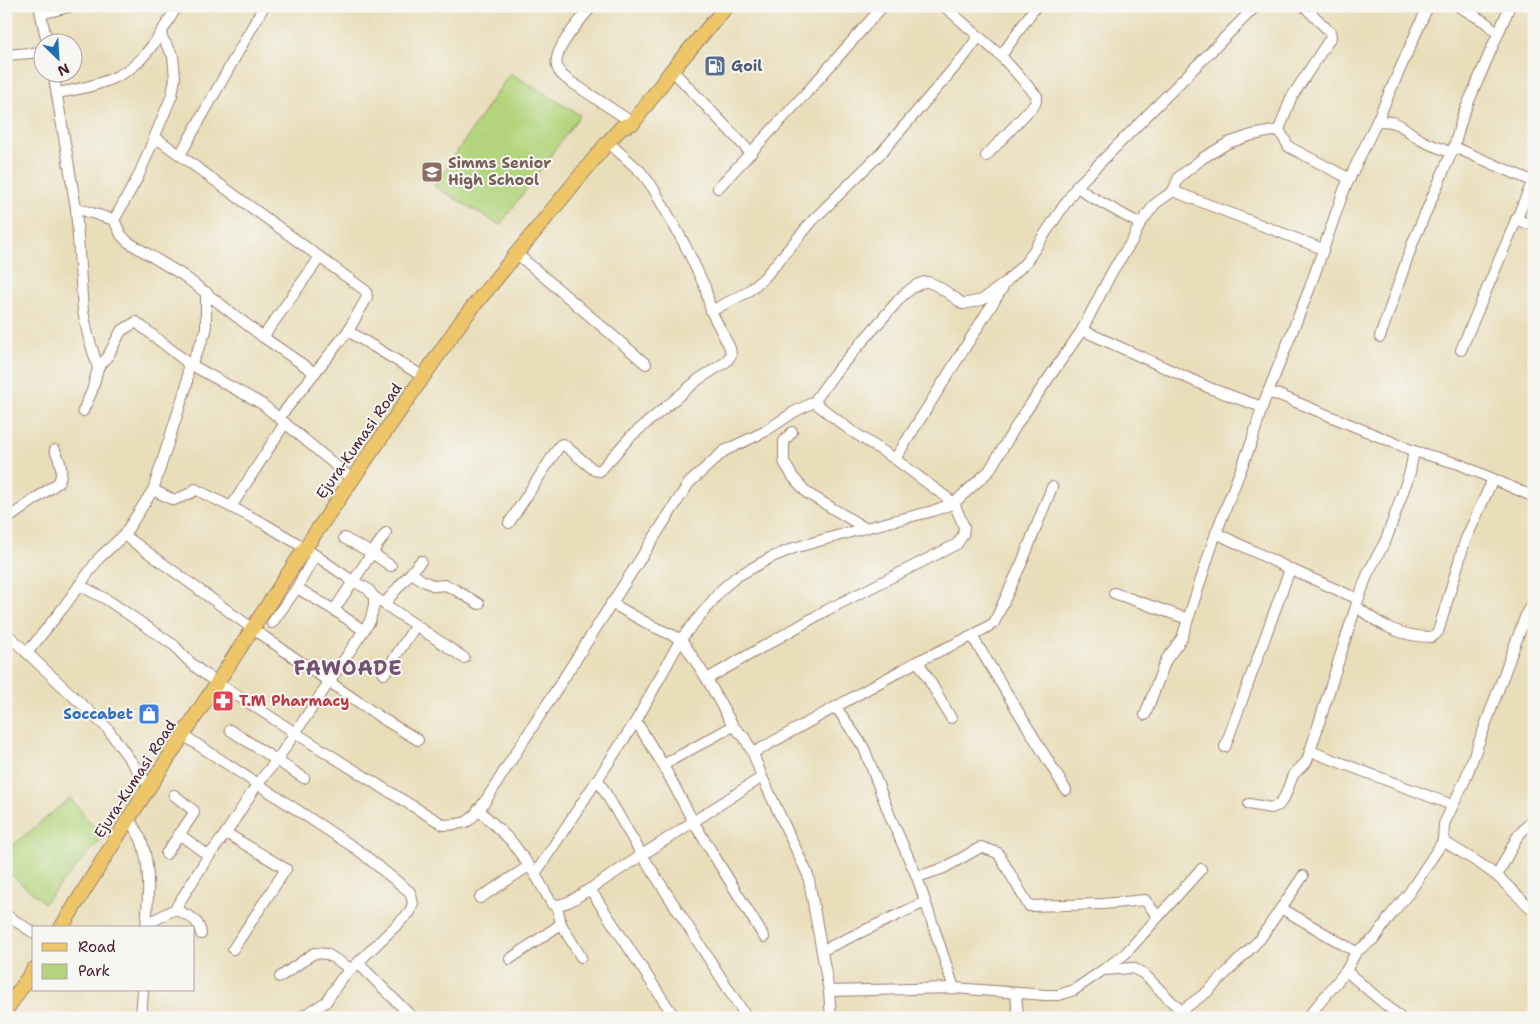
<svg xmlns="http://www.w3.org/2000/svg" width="1540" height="1024" viewBox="0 0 1540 1024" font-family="'Shantell Sans',sans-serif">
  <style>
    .green { fill: #b3d47c; stroke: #7e7a54 }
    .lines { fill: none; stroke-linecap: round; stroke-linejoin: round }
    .minor-casing { stroke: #9a7e72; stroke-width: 12 }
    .major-casing { stroke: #9a7e72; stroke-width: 16 }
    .minor { stroke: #fff; stroke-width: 10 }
    .major { stroke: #ecc669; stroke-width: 14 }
    .labels { text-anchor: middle; stroke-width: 4; stroke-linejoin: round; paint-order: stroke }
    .service-label { font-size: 15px; font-weight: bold; fill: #4e5e75; stroke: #f6f6f2; text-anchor: start }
    .education-label { font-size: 15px; font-weight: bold; fill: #785e54; stroke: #f6f6f2; text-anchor: start }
    .street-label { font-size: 15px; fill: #4a1f2b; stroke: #f6f6f2 }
    .health-label { font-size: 15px; font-weight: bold; fill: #be3a42; stroke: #f6f6f2; text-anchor: start }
    .shop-label { font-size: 15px; font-weight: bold; fill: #366cbe; stroke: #f6f6f2; text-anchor: end }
    .district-label { font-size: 20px; font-weight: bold; letter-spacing: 1px; fill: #745172; stroke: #f6f6f2 }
  </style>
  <rect width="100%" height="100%" fill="#f6f6f2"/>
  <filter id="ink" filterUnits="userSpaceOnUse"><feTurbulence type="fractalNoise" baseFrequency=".02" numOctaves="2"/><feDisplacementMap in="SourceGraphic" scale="10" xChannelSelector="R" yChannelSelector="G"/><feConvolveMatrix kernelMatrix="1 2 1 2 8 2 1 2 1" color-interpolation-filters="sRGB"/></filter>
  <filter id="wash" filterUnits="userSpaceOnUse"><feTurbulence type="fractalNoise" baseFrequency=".0096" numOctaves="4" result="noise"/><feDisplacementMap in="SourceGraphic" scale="20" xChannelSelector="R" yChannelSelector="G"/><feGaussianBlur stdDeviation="1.12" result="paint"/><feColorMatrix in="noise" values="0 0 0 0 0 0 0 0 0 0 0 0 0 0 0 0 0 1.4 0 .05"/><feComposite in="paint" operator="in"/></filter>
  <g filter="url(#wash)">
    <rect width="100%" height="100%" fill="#e9deba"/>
    <g class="green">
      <path d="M510,73l70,42 -80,110 -66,-39z"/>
      <path d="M70,798l33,39 -59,66 -38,-33v-19z"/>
    </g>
  </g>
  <g filter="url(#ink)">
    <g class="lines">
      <g class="minor-casing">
        <g id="minor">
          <path d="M39,6l8,36"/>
          <path d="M592,6c-10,13 -45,48 -33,65 2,4 6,6 9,9l65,43"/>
          <path d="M944,6l57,50 36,40 -2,8 -49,52"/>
          <path d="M1304,6l26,26 1,5 -40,61 -12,32 10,17 61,32"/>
          <path d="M1458,6l27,16 13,11"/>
          <path d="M41,14l32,-8"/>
          <path d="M6,55l36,-3"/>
          <path d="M1001,56l35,-50"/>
          <path d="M672,70l79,83"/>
          <path d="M53,72l23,136 7,103 5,24 10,33"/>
          <path d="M57,93c26,-4 63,-12 82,-32 16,-16 27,-36 38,-55"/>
          <path d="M1377,121c24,-1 26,8 44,19 9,5 20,8 30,13"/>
          <path d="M155,137l211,154 1,6 -2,4 -17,30 -69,87"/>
          <path d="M1454,147l78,34"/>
          <path d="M180,155l84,-149"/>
          <path d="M1077,186l11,9 52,29 15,-20 18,-13 150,58"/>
          <path d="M718,188l89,-96 76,-86"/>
          <path d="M1173,191l6,-14 24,-19 25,-15 24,-8 27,-5"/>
          <path d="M76,208l38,12 24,-43 34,-82 3,-17 -2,-22 -13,-22"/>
          <path d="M1516,219l18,7"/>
          <path d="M114,220l7,15 7,7 56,34 79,61 52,36"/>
          <path d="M516,253l130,111"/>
          <path d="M711,311l35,-18 18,-15 50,-59 68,-67 84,-98 13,-18"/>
          <path d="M1082,330l130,59 50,18"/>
          <path d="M348,331l76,46"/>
          <path d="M263,337l57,-80"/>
          <path d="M1380,337l33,-95 41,-95 9,-32 47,-109"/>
          <path d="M1461,350l73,-172"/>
          <path d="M191,365l15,-34v-39"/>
          <path d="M1269,393l10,2 135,56 45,13 75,33"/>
          <path d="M814,402l20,-28 69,-79c7,-5 16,-14 25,-13 9,2 27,16 35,22l19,-4 24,-18 20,-20 51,-76 179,-180"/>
          <path d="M83,411l9,-20 6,-23 9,-10 14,-27 15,-9 52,41 74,41 90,75"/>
          <path d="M792,432l-8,9v21l9,15 14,16 58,35"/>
          <path d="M895,459l108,-172"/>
          <path d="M231,507l54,-84"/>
          <path d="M6,520l53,-38c5,-12 1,-21 -4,-32"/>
          <path d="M509,523l51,-78 3,-1 31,26 6,1 30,-34 69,-58 27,-17 5,-7 -1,-7 -19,-37 -6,-24 -20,-42 -32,-57 -12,-16 -33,-30"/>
          <path d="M386,533l-14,20 19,13"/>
          <path d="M1216,533l74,36 68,30"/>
          <path d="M124,535l129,94 130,90 35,21"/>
          <path d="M315,555l-18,33 37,22 38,-57 -28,-15"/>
          <path d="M412,573l11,8 12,5 10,-1 9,4 25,15"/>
          <path d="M79,585l27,14 69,47c21,27 56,45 85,64 60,39 122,78 184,115 8,-1 17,0 24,-4 12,-8 31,-42 40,-56l181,-282 35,-32 40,-19 30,-20 20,-10 36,28 45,29 59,44 10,24 -1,8 -6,9 -130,66 -120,69"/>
          <path d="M1114,593l74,26"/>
          <path d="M374,597l90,61"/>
          <path d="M611,603l41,23 29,13 26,40 26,47 11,11 9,16 9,24 46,98 21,116 2,27"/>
          <path d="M384,604l37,-43"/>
          <path d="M1356,606c23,19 45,31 76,31l6,-5 27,-91 28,-62"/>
          <path d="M334,610l29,20"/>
          <path d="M272,623l25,-35"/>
          <path d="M6,633l101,95 42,58"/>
          <path d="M972,636l94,154"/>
          <path d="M27,653l36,-45 36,-50 25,-23 29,-45 34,-106 1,-21"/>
          <path d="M918,661l33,57"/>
          <path d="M384,674l32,-49"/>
          <path d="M836,707l28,41 26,68 27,61 37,111"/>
          <path d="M1145,715l21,-55 16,-22 34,-105 36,-92 10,-34 47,-117 35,-100 33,-69 51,-115"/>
          <path d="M636,721l27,44 31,58 70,114"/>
          <path d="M230,730l74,48"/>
          <path d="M183,735l175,115 52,42 3,11 -3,9 -69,67 -15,23 -26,16"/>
          <path d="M1225,747l65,-178"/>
          <path d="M1310,751l142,54"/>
          <path d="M753,753l165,-92 54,-25 22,-13 29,-63 29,-73"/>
          <path d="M663,765l70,-39"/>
          <path d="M598,780l44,75 105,163"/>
          <path d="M1249,804l22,4 8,-3 6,-9 8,-21 14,-14 49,-155 12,-33 18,-33 24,-68 4,-21"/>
          <path d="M478,809l34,33 23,32 17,30c13,4 27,-9 38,-15l172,-112"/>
          <path d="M129,818c4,8 10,16 13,24 9,28 6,57 4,86"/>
          <path d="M226,833l60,36 -53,80"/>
          <path d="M179,834l30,22"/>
          <path d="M1443,841l36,22 18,13 37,35"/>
          <path d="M166,854l28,-41v-2l-20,-16"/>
          <path d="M535,874l101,-153 45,-82 41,-50 14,-12 34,-19 24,-10 71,-20 68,-17 21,-8 35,-32 30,-50 63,-91 31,-60 19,-29 8,-17"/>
          <path d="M1497,876l20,-39 17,-19"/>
          <path d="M917,877l27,-9 37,-21 17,6 31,53 74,-2 42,-4 13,17"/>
          <path d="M590,889l85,129"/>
          <path d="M480,898l49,-32"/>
          <path d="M557,906l4,18 20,33"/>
          <path d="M1281,908l75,44"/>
          <path d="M175,909c13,7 24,9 26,25"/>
          <path d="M6,915l28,18"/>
          <path d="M147,924l28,-15 31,-49 20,-27 32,-50 19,-23 93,-139 4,-16v-8l-6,-8 -14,-7 -49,-34 -42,-25 -68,-34 -4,4 -17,7 -21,-10"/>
          <path d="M823,950l102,-48"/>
          <path d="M510,959l51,-35"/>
          <path d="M358,963l55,55"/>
          <path d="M1103,970l22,-16 76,-85"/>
          <path d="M1346,971l55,47"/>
          <path d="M280,977l34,-24 13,1 24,15"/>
          <path d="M829,991l125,-3 91,7h14l15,-5 29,-20 30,-2 11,6 37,37 2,7"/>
          <path d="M1016,993l2,25"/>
          <path d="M1181,1011l26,-19 53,-53 43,-63"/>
          <path d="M141,1018l2,-28"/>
          <path d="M1307,1018l39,-47 10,-19 19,-14 18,-26 16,-19 34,-52 1,-17 21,-44 62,-168 7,-12"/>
        </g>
      </g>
      <g class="major-casing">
        <g id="major">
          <path d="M61,928l68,-110 176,-270 91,-132 67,-97 145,-177 14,-15 11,-4 39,-53 55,-64"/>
          <path d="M6,1010l28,-41"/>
        </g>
      </g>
      <use href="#minor" class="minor"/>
      <use href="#major" class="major"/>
    </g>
  </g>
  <defs>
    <g id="fuel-square" transform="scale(1.125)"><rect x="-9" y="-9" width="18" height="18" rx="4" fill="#5c6f8a" stroke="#f6f6f2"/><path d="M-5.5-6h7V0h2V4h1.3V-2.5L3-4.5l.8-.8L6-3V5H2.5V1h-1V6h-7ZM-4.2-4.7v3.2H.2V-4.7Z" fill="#fff"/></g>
    <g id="school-square" transform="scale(1.125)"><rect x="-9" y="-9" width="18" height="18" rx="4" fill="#8d6e63" stroke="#f6f6f2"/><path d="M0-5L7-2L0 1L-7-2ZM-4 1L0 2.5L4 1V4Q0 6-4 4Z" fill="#fff"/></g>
    <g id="pharmacy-square" transform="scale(1.125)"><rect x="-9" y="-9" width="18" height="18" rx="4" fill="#e0444e" stroke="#f6f6f2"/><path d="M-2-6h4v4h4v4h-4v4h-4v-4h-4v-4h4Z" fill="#fff"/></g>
    <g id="shop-square" transform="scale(1.125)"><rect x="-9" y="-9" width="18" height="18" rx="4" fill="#3f7fe0" stroke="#f6f6f2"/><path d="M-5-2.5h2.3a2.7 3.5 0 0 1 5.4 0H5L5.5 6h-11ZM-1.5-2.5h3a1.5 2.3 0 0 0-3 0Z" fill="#fff"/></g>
  </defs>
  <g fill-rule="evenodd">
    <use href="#fuel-square" x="715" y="66"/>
    <use href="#school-square" x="432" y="172"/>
    <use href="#pharmacy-square" x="223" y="701"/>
    <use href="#shop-square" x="149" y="714"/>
  </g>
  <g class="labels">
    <g class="service-label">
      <text x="731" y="71">Goil</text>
    </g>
    <g class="education-label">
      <text x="448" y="168">Simms Senior<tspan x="448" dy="17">High School</tspan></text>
    </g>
    <g class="street-label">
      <text transform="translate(359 441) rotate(-55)" y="5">Ejura-Kumasi Road</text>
      <text transform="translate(135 779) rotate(-57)" y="5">Ejura-Kumasi Road</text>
    </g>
    <g class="health-label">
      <text x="239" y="706">T.M Pharmacy</text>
    </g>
    <g class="shop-label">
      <text x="133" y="719">Soccabet</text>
    </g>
    <g class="district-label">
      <text x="348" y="675">FAWOADE</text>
    </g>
  </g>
  <rect width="1540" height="1024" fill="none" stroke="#f6f6f2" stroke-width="25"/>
  <rect x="32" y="926" width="162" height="65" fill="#f6f6f2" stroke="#b1a0a2"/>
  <rect x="42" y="943" width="25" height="8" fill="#ecc669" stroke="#b1a0a2"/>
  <text x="78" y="952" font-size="15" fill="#4a1f2b">Road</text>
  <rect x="42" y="964" width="25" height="15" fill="#b3d47c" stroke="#b1a0a2"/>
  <text x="78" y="976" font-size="15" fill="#4a1f2b">Park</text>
  <g transform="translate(58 58) rotate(155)"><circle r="24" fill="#f6f6f2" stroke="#b1a0a2"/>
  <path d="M0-4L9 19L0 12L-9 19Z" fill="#1f6fb2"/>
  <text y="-8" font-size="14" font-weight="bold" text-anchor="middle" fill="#4a1f2b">N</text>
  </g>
</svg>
